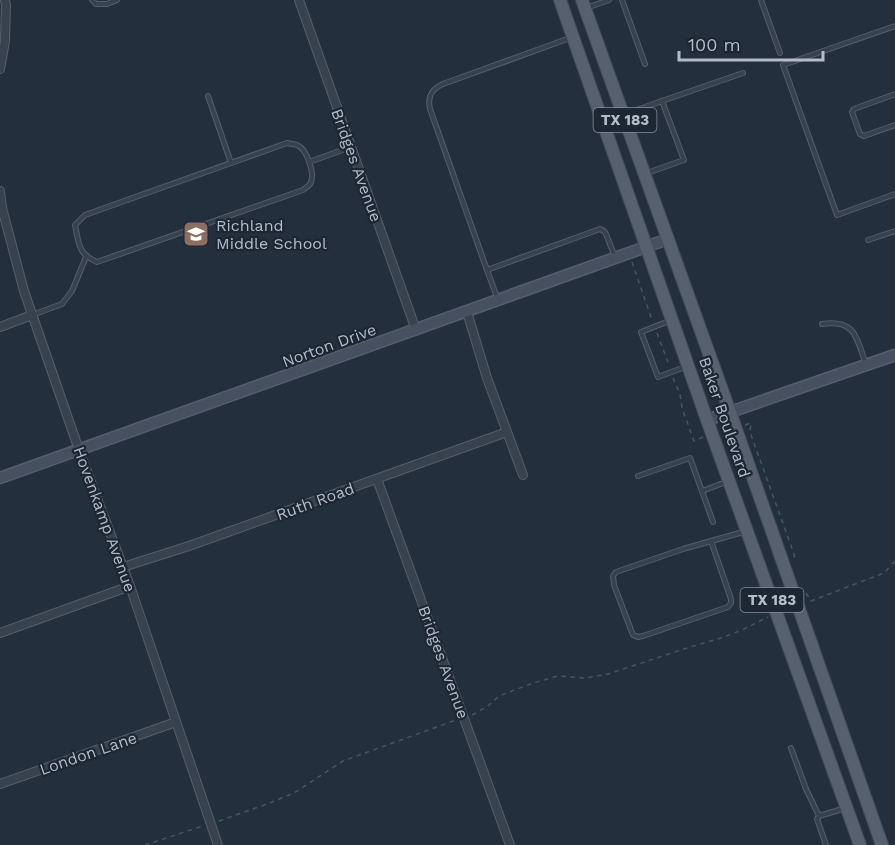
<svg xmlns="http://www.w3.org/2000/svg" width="895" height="845" viewBox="0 0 895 845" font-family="'Work Sans',sans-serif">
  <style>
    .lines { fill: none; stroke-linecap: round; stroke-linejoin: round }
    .lane-casing { stroke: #565f6c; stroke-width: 6 }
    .street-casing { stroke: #565f6c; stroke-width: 10 }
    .secondary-casing { stroke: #565f6c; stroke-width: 13 }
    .primary-casing { stroke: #414a57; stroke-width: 14 }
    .path { stroke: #44595c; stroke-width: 1.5; stroke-dasharray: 4.5 4.5; stroke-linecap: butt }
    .lane { stroke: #38414e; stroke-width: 4 }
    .street { stroke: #38414e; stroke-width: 8 }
    .secondary { stroke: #465061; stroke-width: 10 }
    .primary { stroke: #56606e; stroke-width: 12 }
    .labels { text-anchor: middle; stroke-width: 4.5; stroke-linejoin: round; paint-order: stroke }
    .shield { fill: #1d2633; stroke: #878f9c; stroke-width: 1.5 }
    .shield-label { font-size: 15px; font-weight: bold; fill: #b4bcc9 }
    .street-label { font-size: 16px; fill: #b4bcc9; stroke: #1d2633 }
    .poi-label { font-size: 16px; fill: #b4bcc9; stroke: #1d2633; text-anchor: start }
  </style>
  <rect width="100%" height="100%" fill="#242f3e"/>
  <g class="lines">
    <g class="lane-casing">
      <g id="lane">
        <path d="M92,0l4,4h11l10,-4"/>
        <path d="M622,0l23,64"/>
        <path d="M761,0l19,53"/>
        <path d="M586,8l23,-8"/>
        <path d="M895,26l-112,39 54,150 58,-21"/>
        <path d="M895,94l-41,15 -2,3 8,22 4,2 31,-11"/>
        <path d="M208,96l23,67"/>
        <path d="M662,101l81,-28"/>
        <path d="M626,114l36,-13 22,59 -37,13"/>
        <path d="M287,143c4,1 7,1 10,2 10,4 19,30 13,39 -2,3 -5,4 -7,6l-206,72c-19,-8 -18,-18 -22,-37l10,-10z"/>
        <path d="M309,162l42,-15"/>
        <path d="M868,240l27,-9"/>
        <path d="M487,270l-57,-161c-3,-13 2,-20 13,-25l127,-46"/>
        <path d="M498,300l-11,-30 113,-41 4,2 2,3 9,23"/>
        <path d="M32,315l30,-11 10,-13 14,-34"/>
        <path d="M669,321l-28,11 17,45 27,-10"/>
        <path d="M822,324c34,-5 34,14 44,40"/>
        <path d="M638,476l52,-18 12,33 24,-9"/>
        <path d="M702,491l11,31"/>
        <path d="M711,541l20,58v4l-3,4 -85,29 -5,1 -5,-2 -19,-50 -1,-9 3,-4 67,-23 60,-17"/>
        <path d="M791,748l15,41 13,27"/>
        <path d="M826,845l-9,-26 2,-3 27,-8"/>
      </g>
    </g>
    <g class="street-casing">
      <g id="street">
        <path d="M299,0l117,330"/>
        <path d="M0,69l5,-28 1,-36 -1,-5"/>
        <path d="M0,191l2,17 22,83 55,159 51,136 88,259"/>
        <path d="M467,312l20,66 36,97"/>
        <path d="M0,327l32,-12"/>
        <path d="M377,479l133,366"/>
        <path d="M123,567l66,-21 318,-114"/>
        <path d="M0,633l130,-47"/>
        <path d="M0,784l176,-62"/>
      </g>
    </g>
    <g class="secondary-casing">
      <g id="secondary">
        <path d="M707,420l188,-65"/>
        <path d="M0,478l668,-239"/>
      </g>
    </g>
    <g class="primary-casing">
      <g id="primary">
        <path d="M560,0l147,420 153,425"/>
        <path d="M582,0l148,412 152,433"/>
      </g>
    </g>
    <g class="path">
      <path d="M632,262l20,58"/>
      <path d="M657,333l12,32"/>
      <path d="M673,378l7,16 2,14 12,33 9,-4"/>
      <path d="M745,425l6,-2 -1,9 44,122 1,7"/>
      <path d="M806,593l5,8 73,-28 11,-12"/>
      <path d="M472,715l16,-9 11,-10 34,-13 25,-7 27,2 23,-4 79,-26 34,-10 21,-8 26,-13"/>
      <path d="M219,821l48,-17 27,-11 49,-32 113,-41"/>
      <path d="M145,845l58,-19"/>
    </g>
    <use href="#lane" class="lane"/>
    <use href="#street" class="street"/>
    <use href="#secondary" class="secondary"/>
    <use href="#primary" class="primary"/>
  </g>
  <defs>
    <g id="school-square" transform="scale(1.35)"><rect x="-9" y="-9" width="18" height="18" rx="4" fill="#8d6e63" stroke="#1d2633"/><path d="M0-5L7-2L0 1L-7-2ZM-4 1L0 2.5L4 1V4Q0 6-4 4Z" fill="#fff"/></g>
  </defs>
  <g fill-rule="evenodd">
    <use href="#school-square" x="196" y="234"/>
  </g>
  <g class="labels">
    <g class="shield">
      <rect x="593.5" y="108" width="63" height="24" rx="4.5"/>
      <rect x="740.5" y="588" width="63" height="24" rx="4.5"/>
    </g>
    <g class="shield-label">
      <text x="625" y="125">TX 183</text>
      <text x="772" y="605">TX 183</text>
    </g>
    <g class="street-label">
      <text transform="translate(357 165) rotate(70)" y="6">Bridges Avenue</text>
      <text transform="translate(329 345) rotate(-20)" y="6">Norton Drive</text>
      <text transform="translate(725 417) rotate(71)" y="6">Baker Boulevard</text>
      <text transform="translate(315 501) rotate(-20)" y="6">Ruth Road</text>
      <text transform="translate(105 519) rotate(70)" y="6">Hovenkamp Avenue</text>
      <text transform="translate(444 662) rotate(70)" y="6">Bridges Avenue</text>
      <text transform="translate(88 753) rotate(-19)" y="6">London Lane</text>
    </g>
    <g class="poi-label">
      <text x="216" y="231">Richland<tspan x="216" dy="18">Middle School</tspan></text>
    </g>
  </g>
  <path d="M679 51v9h144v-9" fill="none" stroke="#b4bcc9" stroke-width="3"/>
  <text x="688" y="51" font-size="18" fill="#b4bcc9" stroke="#1d2633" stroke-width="4.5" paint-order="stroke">100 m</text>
</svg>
